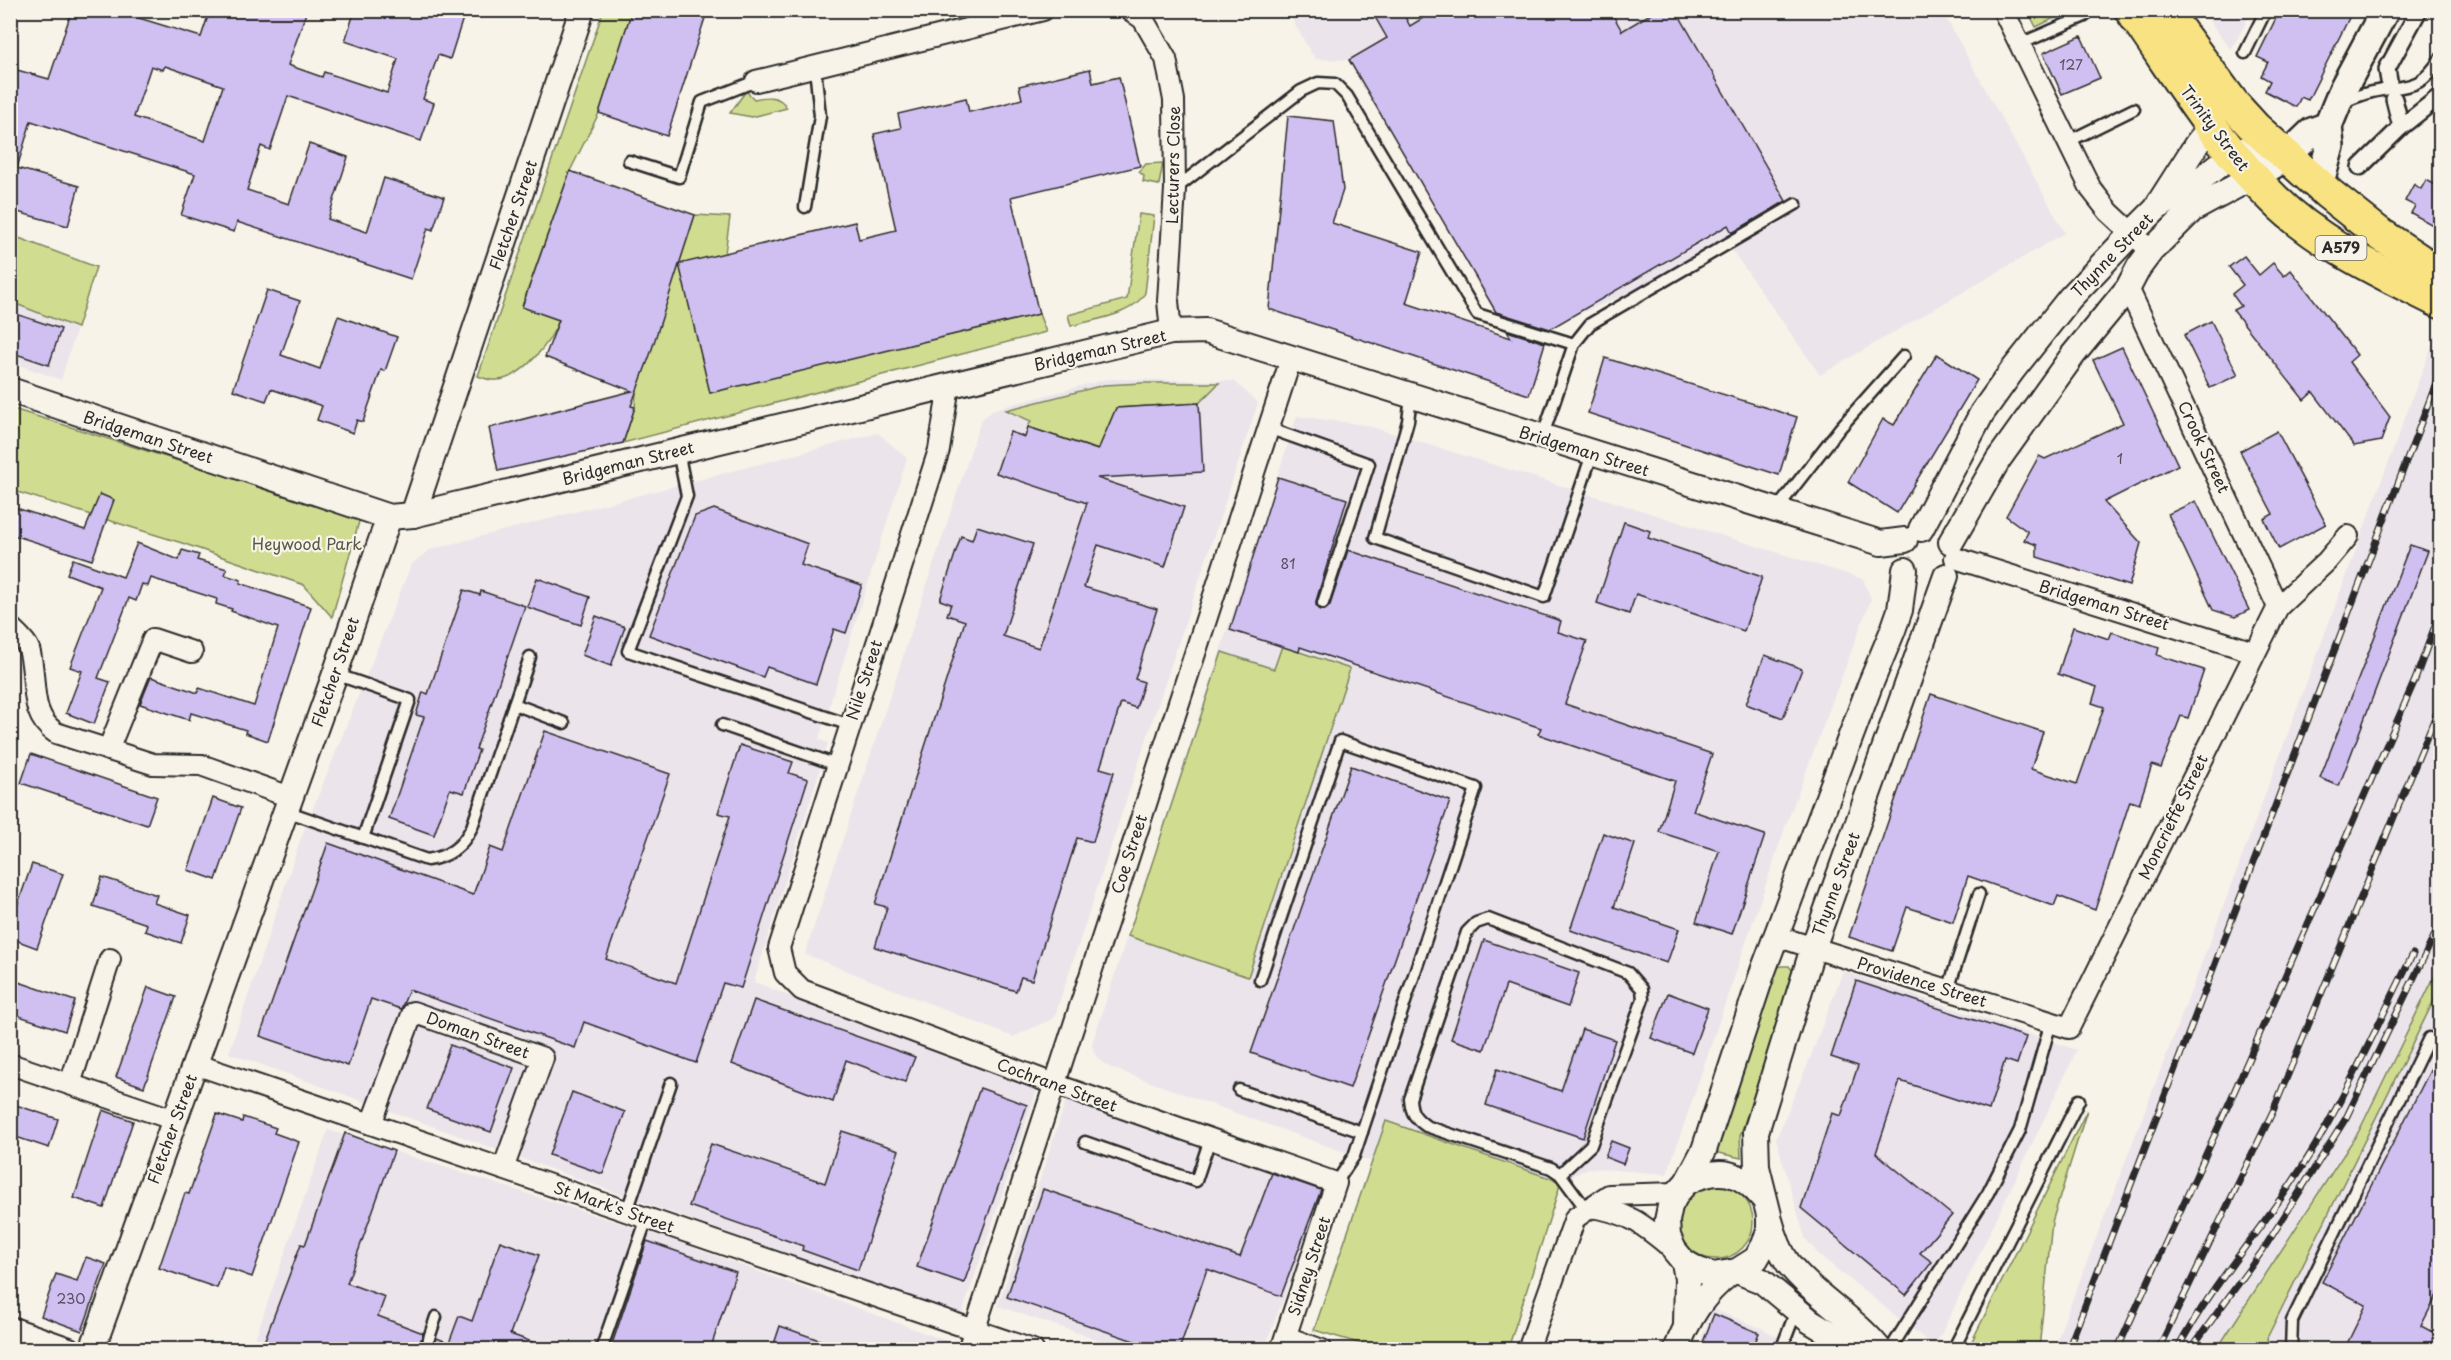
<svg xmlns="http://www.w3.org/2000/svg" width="2451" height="1360" viewBox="0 0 2451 1360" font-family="'Playpen Sans',sans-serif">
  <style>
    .built { fill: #ebe4eb }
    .green { fill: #d0dd91; stroke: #7e845e; stroke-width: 1.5 }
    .building { fill: #d0c0f1; stroke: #2b2b2b; stroke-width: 1.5; fill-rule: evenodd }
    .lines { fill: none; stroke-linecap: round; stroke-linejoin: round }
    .service-casing { stroke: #2b2b2b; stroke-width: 15 }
    .pedestrian-casing { stroke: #2b2b2b; stroke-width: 20 }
    .minor-casing { stroke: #2b2b2b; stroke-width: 24 }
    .tertiary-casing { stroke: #2b2b2b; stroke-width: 28 }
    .secondary-casing { stroke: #2b2b2b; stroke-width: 32 }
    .primary-casing { stroke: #2b2b2b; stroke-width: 36 }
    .service { stroke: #f7f3e8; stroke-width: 10 }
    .pedestrian { stroke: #f7f3e8; stroke-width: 15 }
    .minor { stroke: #f7f3e8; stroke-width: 20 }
    .tertiary { stroke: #f7f3e8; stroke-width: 24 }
    .secondary { stroke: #f7f3e8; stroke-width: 27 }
    .primary { stroke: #f8e281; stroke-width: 32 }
    .rail-casing { stroke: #2b2b2b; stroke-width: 7 }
    .rail { stroke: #f7f3e8; stroke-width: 4.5; stroke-dasharray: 14; stroke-linecap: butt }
    .labels { text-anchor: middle; stroke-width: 4.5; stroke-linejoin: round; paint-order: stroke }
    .number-label { font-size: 14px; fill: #54505c }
    .shield { fill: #f7f3e8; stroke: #686764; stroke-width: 1.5 }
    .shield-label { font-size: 15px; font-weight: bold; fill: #2b2b2b }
    .street-label { font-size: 16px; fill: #2b2b2b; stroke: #f7f3e8 }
    .park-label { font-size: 16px; fill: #545844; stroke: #f7f3e8 }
  </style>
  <rect width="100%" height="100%" fill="#f7f3e8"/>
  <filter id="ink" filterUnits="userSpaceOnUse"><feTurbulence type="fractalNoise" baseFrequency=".0167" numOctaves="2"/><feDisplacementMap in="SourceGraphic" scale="12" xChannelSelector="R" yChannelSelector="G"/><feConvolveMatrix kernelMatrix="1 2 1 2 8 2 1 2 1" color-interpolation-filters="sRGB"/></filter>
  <g filter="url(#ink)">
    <g class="built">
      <path d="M1287,11h655l123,222 -245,142 -88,-125 -175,73 -68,-23 -140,-240 -34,-1z"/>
      <path d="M2202,11h50l-21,39z"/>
      <path d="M10,302l67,26 -16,52 -50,-18z"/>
      <path d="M2439,326l1,639 -81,166 -142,218 -164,1 179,-466z"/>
      <path d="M1107,379l127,2 24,22 -204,615 -41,19 -208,-83 176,-534 14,-11z"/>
      <path d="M1297,416l68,9 498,154 8,20 -84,223 -120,352 -79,-6 -27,14 -174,-61 -15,41 -263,-95 -10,-7 -5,-8 -2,-8z"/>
      <path d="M878,433l29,25 -88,281 9,4 -74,239 283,108 -76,227 -732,-264 71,-212 111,-276 18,-15z"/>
      <path d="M1843,971l234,79 -142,297 -116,-92 -14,-17 -29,-99 33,-78z"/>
      <path d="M2440,988v361h-171l-2,-11z"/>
      <path d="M1066,1101l260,87 -62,161h-138l-128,-43z"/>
      <path d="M328,1130l348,111 292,108 -717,1z"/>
      <path d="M1713,1309l50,20 36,20 -102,1z"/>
    </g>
    <g class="green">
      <path d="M603,11h29l-33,102 -29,58 -48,135 37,14c-8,22 -37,59 -62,60 -6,1 -13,-2 -19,-4z"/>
      <path d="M2028,11h41l-33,16z"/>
      <path d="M746,91l8,8c13,-3 26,-4 33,9l-35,9 -22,-4z"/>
      <path d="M1163,163l-4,22 -16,-3 1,-6 -5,-4 7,-8z"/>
      <path d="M1139,214l15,2 -9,77c-13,23 -50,26 -74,33l-3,-11 59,-16z"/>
      <path d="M695,215l35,2 -5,36 161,97 153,-36 7,18 -423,111 12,-36 1,-14z"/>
      <path d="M11,235l85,32 -19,61 -66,-26z"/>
      <path d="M1143,383h76l-20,20 -83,5 -17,42 -71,-23 3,-6 -25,-11 98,-25z"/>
      <path d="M10,408l350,110 -28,99 -28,-32 -122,-42 -171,-53z"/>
      <path d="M1282,646l68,23 -102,308 -120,-41 94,-284 52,17z"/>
      <path d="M2440,965v23l-173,350 2,11h-52l142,-218z"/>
      <path d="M1781,966h8l6,8 -55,162 1,22 -27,-6 59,-183z"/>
      <path d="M2087,1110l-35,112 -13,127h-71z"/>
      <path d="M1386,1121l175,61 -53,167h-129l-65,-19z"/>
      <circle cx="1716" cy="1222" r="37"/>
    </g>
    <g class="building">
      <path d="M72,10h41l88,27 9,-27h97l-19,55 34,12 2,-5 63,21 11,-34 -53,-18 10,-31h87l21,8 -13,41 -12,-4 -15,44 11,4 -13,38 -133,-45 -18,54 -9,-4 -14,44 42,14 20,-60 39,13 -20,62 39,13 17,-54 60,19 -11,33 -5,-2 -17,51 -174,-57 -3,10 -53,-17 14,-41 -164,-53 -14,47 62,18 -11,40 -58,-16v-142l39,11zM151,66l12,4 2,-4 58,20 -18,55 -71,-24z"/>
      <path d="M632,10h62l12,5 -39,121 -68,-23z"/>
      <path d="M1371,10h30l9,16 26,-16h174l12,21 35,-21h19l110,191 -54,32 -4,-8 -178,104 -54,-17 -147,-252 38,-22z"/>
      <path d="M2280,10h73l-45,90 -7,-3 -5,10 -31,-16 5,-10 -9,-5 7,-14 -11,-5z"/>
      <path d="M2081,36l19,42 -38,16 -19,-41z"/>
      <path d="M1090,69l3,14 26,-6 21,89 -129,31 28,117 -329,79 -31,-129 176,-42 4,17 37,-9 -22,-96 27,-6 -3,-14 68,-16 3,14 27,-6 26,-7 -3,-13z"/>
      <path d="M1288,116l46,5 9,69 -11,33 90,29 -16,51 105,35 -4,-7 38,12 -16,52 -260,-86z"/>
      <path d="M570,171l125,44 -45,140 -19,51 4,1 -12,36 -125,28 -9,-43 143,-37 -87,-34 14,-37 -37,-13z"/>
      <path d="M2426,180l14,7v42l-29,-16 4,-7 -10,-5 9,-17 7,5z"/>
      <path d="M2244,256l15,19 14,-12 11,13 7,-6 66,85 -8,7 41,55 -9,24 -27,5 -41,-54 -9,8 -71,-90 8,-4 -9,-12 11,-9 -14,-18z"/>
      <path d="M267,290l33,11 -19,54 39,14 18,-53 59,21 -12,34 -4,-1 -18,52 -6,-2 -4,13 -36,-13 5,-14 -51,-17 -5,12 -33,-11z"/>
      <path d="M10,312l51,17 -12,36 -39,-13z"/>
      <path d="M2211,321l27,54 -28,13 -26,-53z"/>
      <path d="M2122,347l56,118 -74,37 37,41 -12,43 -92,-29v-12l-13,-5 4,-8 -22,-16 33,-60 6,3 78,-36 -30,-63z"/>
      <path d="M1937,354l40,26 -80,133 -49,-31 35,-63 11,6z"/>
      <path d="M1605,358l192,59 -18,58 -191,-62z"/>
      <path d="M1199,403l4,69 -106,6 87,29 -19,60 -67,-22 -14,42 73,22 -22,70 9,3 -8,26 -15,-5 -21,65 14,4 -21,70 -16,-4 -45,142 -11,-3 -5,14 -141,-44 12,-40 -12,-3 90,-283 -18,-6 4,-11 -11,-4 21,-64 11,4 5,-14 56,18 -30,92 36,12 48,-145 -91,-30 14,-41 15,5 3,-10 70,23 18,-42z"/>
      <path d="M2277,431l49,93 -47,25 -15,-30 9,-5 -33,-63z"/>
      <path d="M1278,477l69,22 -31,102v4l4,5h5l5,-5 18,-55 213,71 -3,11 29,9 -22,63 147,50 -19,57 72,24 -33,99 -36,-12 23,-71 -60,-19 16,-51 -137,-47 3,-6 -241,-81 -1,5 -69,-22z"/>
      <path d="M100,494l14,6 -22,60 -82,-26v-28l75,24z"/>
      <path d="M2196,501l53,109 -14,7 -22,-7 -45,-96z"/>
      <path d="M714,509l94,35 -7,21 61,20 -16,48 -12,-4 -18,55 -49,-17 -4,10 -114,-42 46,-119z"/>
      <path d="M1624,522l26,9 -2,7 114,39 -18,54 -108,-37 -7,20 -32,-11z"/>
      <path d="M137,543l42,17 3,-10 17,5 -2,5 30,9 -2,6 16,5 -1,3 71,24 -43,134 -23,-8 1,-3 -55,-17 -2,7 -49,-16 11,-27 47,16 1,-5 55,18 24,-78 -47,-17 1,-2 -16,-5 1,-5 -66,-21 -3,8 -6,-2 -6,17 -7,-3 -31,80 12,4 -16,42 -28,-11 16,-42 -12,-4 31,-80 -34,-13 6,-15 50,18z"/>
      <path d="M2410,545l18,6 -89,235 -19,-8z"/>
      <path d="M537,578l53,19 -9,28 -54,-18z"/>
      <path d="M464,590l16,5 1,-4 44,15 -49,143 3,1 -15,43 -14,-4 -16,46 -45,-16 35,-102 -8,-2 7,-23 5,2z"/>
      <path d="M596,616l29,11 -14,39 -29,-11z"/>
      <path d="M2073,627l36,12 3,-7 47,16 -2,7 47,15 -16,48 -7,-2 -20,52 -9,-3 -13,39 -9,-3 -35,109 -37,-14 -4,10 -86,-30 -15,46 -46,-15 -15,44 -43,-14 82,-243 112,38 -12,37 46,15 27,-77 -12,-4 5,-16 -39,-13z"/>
      <path d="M1765,655l37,14 -19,49 -37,-14z"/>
      <path d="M545,731l125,43 -64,185 70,24 54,-167 -12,-3 22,-68 53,17 -4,11 19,6 -67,209 -18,-5 -27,80 -112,-41 -9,26 -166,-58 -8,19 -30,-10 -23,67 -88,-30 68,-193 145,52 17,-48 13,5z"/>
      <path d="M31,754l126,43 -10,28 -126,-42z"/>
      <path d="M1351,766l99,35 -100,287 -99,-35z"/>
      <path d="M213,798l28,10 -25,72 -28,-10z"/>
      <path d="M1603,833l32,11 -21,63 65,22 -12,34 -97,-33z"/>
      <path d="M32,864l31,10 -26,74 -27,-10v-12z"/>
      <path d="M102,877l55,18 -3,8 36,12 -9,28 -36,-12 2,-7 -54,-18z"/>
      <path d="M1484,940l95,33 -11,34 -62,-22 -22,65 -33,-11z"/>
      <path d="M10,979l65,22 -10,30 -55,-18z"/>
      <path d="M1856,981l170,56 -9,27 -12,-4 -16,50 -89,-29 -24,72 76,62 -32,38 12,9 -26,33 -105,-87 31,-95 9,3 17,-50 -27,-9z"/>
      <path d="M148,987l28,10 -32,90 -28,-10z"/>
      <path d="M1668,993l40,15 -16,45 -41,-15z"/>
      <path d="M754,1000l161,57 -10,25 -59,-22 -13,42 -101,-38z"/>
      <path d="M1582,1029l33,11 -32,98 -97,-33 11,-36 64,22z"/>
      <path d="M450,1045l64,23 -23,64 -64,-23z"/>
      <path d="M2440,1051v238l-19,37 19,10v14h-96l22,-45 -44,-23z"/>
      <path d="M980,1088l47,17 -63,178 -47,-16z"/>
      <path d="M572,1092l53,20 -22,62 -54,-19z"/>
      <path d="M10,1103l48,16 -9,29 -39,-13z"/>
      <path d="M103,1110l30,11 -29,87 -30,-10z"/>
      <path d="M217,1114l25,8 1,-5 33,11 -2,5 25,9 -47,135 -28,-10 -7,21 -58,-20 26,-75 4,1z"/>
      <path d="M842,1131l57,19 -41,120 -56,-20 1,-4 -114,-40 22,-62 114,39z"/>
      <path d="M345,1133l49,18 -47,132 38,14 -7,19 45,17 -5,17h-157l40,-106 4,1z"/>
      <path d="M1611,1141l18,7 -6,16 -18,-7z"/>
      <path d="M1272,1173l49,17 -40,106 -74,-27 -28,81h-19l-153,-53 36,-108 197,68z"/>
      <path d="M500,1241l39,14 -29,79 36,13 -1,3h-112l4,-12 12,5 10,-27 13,5z"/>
      <path d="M647,1241l89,31 -26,78h-100z"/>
      <path d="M86,1257l20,7 -24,67 -41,-15 15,-42 21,7z"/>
      <path d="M1714,1314l45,19 -7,17h-52z"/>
      <path d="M780,1326l59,21v3h-67z"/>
    </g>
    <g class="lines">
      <g class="service-casing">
        <g id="service">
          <path d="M2020,44l65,-28"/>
          <path d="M2245,53l21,-43"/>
          <path d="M2341,103c10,-4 20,-9 31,-11 33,-8 47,1 68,-33"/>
          <path d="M2067,142l67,-33"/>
          <path d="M629,161l50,16 23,-75 54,-21"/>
          <path d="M1175,189l126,-98 17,-8 17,1 12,12 130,218 97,30"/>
          <path d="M805,207l15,-91 -5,-49"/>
          <path d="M1411,397l-3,24 -33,117 169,59 48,-143"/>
          <path d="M1268,428l101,36 -46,139"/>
          <path d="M1542,438l32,-94 16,-20 206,-120"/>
          <path d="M678,451l9,45 -59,155 222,74"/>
          <path d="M1776,510l64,-82 64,-72"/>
          <path d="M335,674l75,26 -47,138"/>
          <path d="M514,704l50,19"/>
          <path d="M722,725l115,40"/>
          <path d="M286,811l141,49c22,-3 35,-13 45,-33l58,-170"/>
          <path d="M1260,980l80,-239 136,47 -122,368 -18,27"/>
          <path d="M1948,990l31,-96"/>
          <path d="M1239,1090l123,42"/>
          <path d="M1085,1142l111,39 14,-42"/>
          <path d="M1560,1174l31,-29 52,-146 -1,-10 -14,-16 -140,-54 -12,4 -9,9 -57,167c1,14 5,19 16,27l125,42 9,6 26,35"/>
          <path d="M627,1211l44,-128"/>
          <path d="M425,1350l11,-33"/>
          <path d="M601,1350l46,-132"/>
          <path d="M1781,1350l15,-39"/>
          <path d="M1890,1350l98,-157 32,-63 31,-108"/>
          <path d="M1953,1350l126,-250"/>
          <path d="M2291,1350l1,-29 137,-283 11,5"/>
        </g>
      </g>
      <g class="pedestrian-casing">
        <g id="pedestrian">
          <path d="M2389,81l-2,-12 32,-59"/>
          <path d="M2401,127l39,-31"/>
          <path d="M2360,167l41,-40 -7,-28"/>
        </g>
      </g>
      <g class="minor-casing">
        <g id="minor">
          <path d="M1130,10l13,9 23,40 8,41 1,89 -7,112 3,31"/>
          <path d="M2003,10l88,179 18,23 42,39"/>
          <path d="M756,81l287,-71"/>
          <path d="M2128,288l150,319"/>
          <path d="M949,385l-10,65 -160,498 6,25 17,17 252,94 282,99 -55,167"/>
          <path d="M1955,558l299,94"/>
          <path d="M10,627c6,6 16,14 19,22 9,30 -2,65 27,84l97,31 48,1 89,32"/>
          <path d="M108,750l45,-111 39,13"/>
          <path d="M1776,936l293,92 209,-421 49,-46 21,-25"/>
          <path d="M10,1064l165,56"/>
          <path d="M195,1064l838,286"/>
          <path d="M70,1084l40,-125"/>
          <path d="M371,1124l42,-112 130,46 -40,111"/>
          <path d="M1591,1207c40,6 52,18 83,43"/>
          <path d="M1286,1337l36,13"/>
          <path d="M968,1350l323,-991"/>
          <path d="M1528,1350l47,-132 34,-23 68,-2"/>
        </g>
      </g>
      <g class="tertiary-casing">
        <g id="tertiary">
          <path d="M2159,203l39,-61 13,-15"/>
          <path d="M10,390l379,127 24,-2 758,-183 35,-1 675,212 24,-3"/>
          <path d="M413,515l169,-505"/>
          <path d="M1921,529l61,-116 30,-42 58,-73 61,-64 26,-26 28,-17 47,-36 14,-6h13l27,8"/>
          <path d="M1951,542l47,-82 75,-105 55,-67 11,-21 12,-16 41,-41 61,-33"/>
          <path d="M1905,570l-5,40 -7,20 -23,55 -107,286 -59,179 -17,32 -10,11 -7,13 -3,15 1,15 6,14 10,12 14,8 15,5 24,-4 19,-12 8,-14 5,-15v-15l-12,-48 -1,-35 57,-184 133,-372"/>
          <path d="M1687,1182c32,-16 53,-11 76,16"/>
          <path d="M1770,1220c4,15 9,30 18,43 26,33 66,54 92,87"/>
          <path d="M1684,1262l3,17 -1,45"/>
          <path d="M1737,1271l25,10 48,40 48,29"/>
          <path d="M10,1329l59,21"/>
          <path d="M92,1350l243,-676 54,-157"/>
          <path d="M1676,1350c12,-31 27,-56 53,-76"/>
        </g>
      </g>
      <g class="secondary-casing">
        <g id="secondary">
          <path d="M2253,177l33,-20 26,-25 16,-6 16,-39 41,-77"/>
          <path d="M2319,186l11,-40 -2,-20"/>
        </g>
      </g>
      <g class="primary-casing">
        <g id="primary">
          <path d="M2131,10c46,66 86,134 143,189 46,46 109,74 166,103"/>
          <path d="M2164,10l70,95 21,23 74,66 48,38 63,42"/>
        </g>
      </g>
      <use href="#service" class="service"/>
      <use href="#pedestrian" class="pedestrian"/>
      <use href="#minor" class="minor"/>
      <use href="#tertiary" class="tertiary"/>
      <use href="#secondary" class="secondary"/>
      <use href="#primary" class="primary"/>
      <g class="rail-casing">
        <g id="rail">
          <path d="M2068,1350l372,-977"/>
          <path d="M2117,1350l114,-251 184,-419 25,-68"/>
          <path d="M2158,1350l115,-239 167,-406"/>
          <path d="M2177,1350c31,-59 76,-111 114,-166 48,-71 83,-153 122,-230"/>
          <path d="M2190,1350l73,-100 83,-132 94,-194"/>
        </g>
      </g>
      <use href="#rail" class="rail"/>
    </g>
  </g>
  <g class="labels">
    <g class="number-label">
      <text x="2071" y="70">127</text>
      <text x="2120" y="464">1</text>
      <text x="1288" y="569">81</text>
      <text x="71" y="1304">230</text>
    </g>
    <rect class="shield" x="2315.5" y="236" width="51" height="24" rx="4.5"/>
    <g class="shield-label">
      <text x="2341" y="253">A579</text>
    </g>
    <g class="street-label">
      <text transform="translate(2215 128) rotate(53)" y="6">Trinity Street</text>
      <text transform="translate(1173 165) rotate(-89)" y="6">Lecturers Close</text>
      <text transform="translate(513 215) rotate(-71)" y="6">Fletcher Street</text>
      <text transform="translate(2112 255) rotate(-46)" y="6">Thynne Street</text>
      <text transform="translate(1100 350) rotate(-13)" y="6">Bridgeman Street</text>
      <text transform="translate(148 437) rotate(18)" y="6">Bridgeman Street</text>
      <text transform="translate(2204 447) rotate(65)" y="6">Crook Street</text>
      <text transform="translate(1584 451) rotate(17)" y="6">Bridgeman Street</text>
      <text transform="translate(628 463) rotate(-14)" y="6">Bridgeman Street</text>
      <text transform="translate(2104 605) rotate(17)" y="6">Bridgeman Street</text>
      <text transform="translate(335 672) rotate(-71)" y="6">Fletcher Street</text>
      <text transform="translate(864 680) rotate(-72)" y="6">Nile Street</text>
      <text transform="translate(2173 817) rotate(-64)" y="6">Moncrieffe Street</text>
      <text transform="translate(1129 854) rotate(-72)" y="6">Coe Street</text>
      <text transform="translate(1836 884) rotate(-70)" y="6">Thynne Street</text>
      <text transform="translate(1922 982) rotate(17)" y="6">Providence Street</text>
      <text transform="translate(478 1035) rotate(20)" y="6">Doman Street</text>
      <text transform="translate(1057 1085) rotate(20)" y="6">Cochrane Street</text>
      <text transform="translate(172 1129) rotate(-70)" y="6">Fletcher Street</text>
      <text transform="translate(614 1207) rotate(19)" y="6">St Mark's Street</text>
      <text transform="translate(1309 1266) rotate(-72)" y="6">Sidney Street</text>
    </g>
    <g class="park-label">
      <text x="307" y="550">Heywood Park</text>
    </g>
  </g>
  <rect width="2451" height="1360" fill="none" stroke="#f7f3e8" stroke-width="36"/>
  <rect x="18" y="18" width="2415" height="1324" fill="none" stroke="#2b2b2b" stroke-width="2" filter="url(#ink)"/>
</svg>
